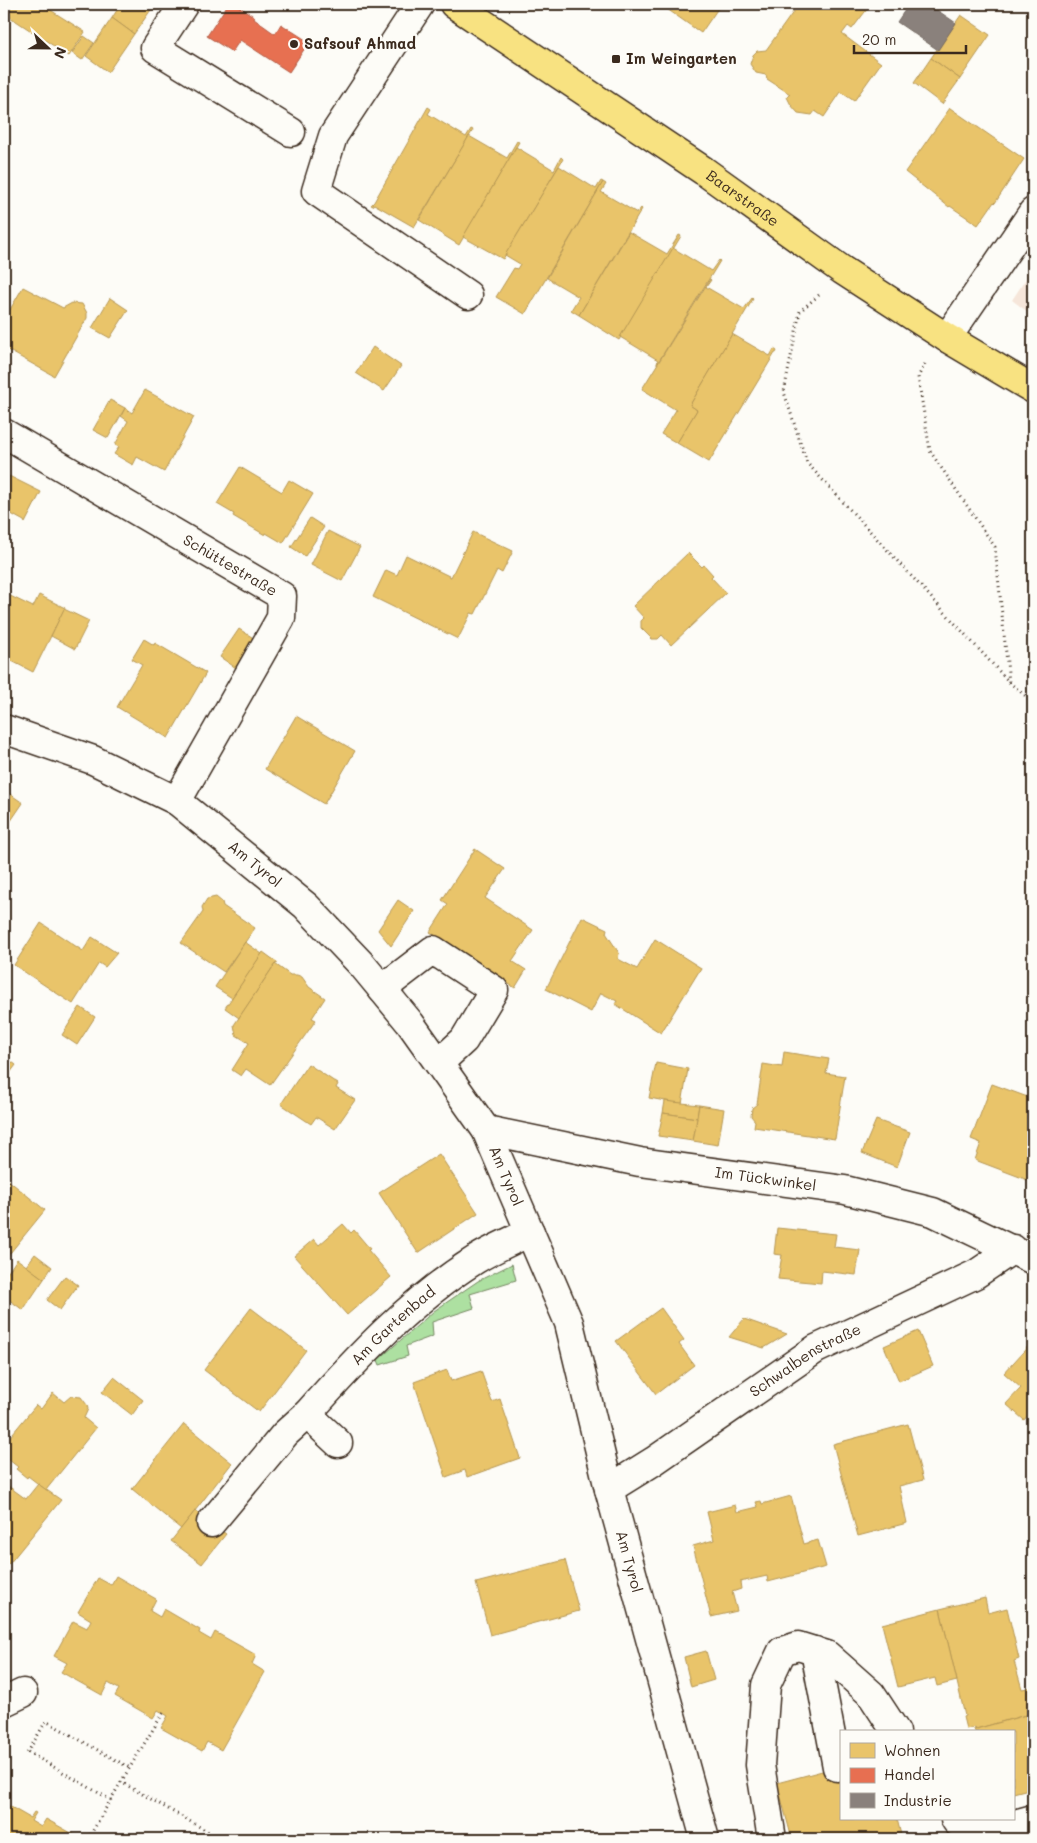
<svg xmlns="http://www.w3.org/2000/svg" width="1037" height="1843" viewBox="0 0 1037 1843" font-family="Mali,sans-serif">
  <style>
    .built { fill: #f6e6da }
    .green { fill: #ade0a1; stroke: #748560 }
    .homes { fill: #e9c46a; stroke: #b59653 }
    .shops { fill: #e76f51; stroke: #b35a42 }
    .industry { fill: #8a817c; stroke: #726760 }
    .lines { fill: none; stroke-linecap: round; stroke-linejoin: round }
    .minor-casing { stroke: #3b2a1e; stroke-width: 31 }
    .major-casing { stroke: #3b2a1e; stroke-width: 31 }
    .path { stroke: #3b2a1e; stroke-width: 3; stroke-dasharray: 1 4; stroke-linecap: butt }
    .minor { stroke: #fdfcf7; stroke-width: 28 }
    .major { stroke: #f8e281; stroke-width: 28 }
    .poi-dot { fill: #3b2a1e; stroke: #fdfcf7; stroke-width: 2 }
    .labels { text-anchor: middle; stroke-width: 5; stroke-linejoin: round; paint-order: stroke }
    .poi-label { font-size: 15px; font-weight: bold; fill: #3b2a1e; stroke: #fdfcf7; text-anchor: start }
    .street-label { font-size: 15px; fill: #3b2a1e; stroke: #fdfcf7 }
  </style>
  <rect width="100%" height="100%" fill="#fdfcf7"/>
  <filter id="ink" filterUnits="userSpaceOnUse"><feTurbulence type="fractalNoise" baseFrequency=".02" numOctaves="2"/><feDisplacementMap in="SourceGraphic" scale="10" xChannelSelector="R" yChannelSelector="G"/><feConvolveMatrix kernelMatrix="1 2 1 2 8 2 1 2 1" color-interpolation-filters="sRGB"/></filter>
  <g filter="url(#ink)">
    <path class="built" d="M1033,268v48l-21,-16z"/>
    <path class="green" d="M512,1264l4,16 -46,14 4,14 -42,14 1,14 -27,10 2,10 -28,9 -2,-5 56,-49 44,-30z"/>
    <g class="homes">
      <path d="M4,4h37l44,28 -16,24 -65,-43z"/>
      <path d="M121,4h34l-21,30 -22,-16z"/>
      <path d="M660,4h61l-20,29z"/>
      <path d="M799,4h72l-19,25 -4,-3 -6,8 39,29 -27,38 -13,-9 -17,25 -9,-6 -3,4 -14,-2 -7,-8 -4,-8 3,-3 -23,-15 -1,-4 -10,-2 -6,-9 3,-9 4,-4 9,-1z"/>
      <path d="M961,15l29,20 -30,44 -29,-21z"/>
      <path d="M112,18l22,16 -26,38 -22,-16z"/>
      <path d="M84,36l10,7 -12,17 -10,-7z"/>
      <path d="M931,58l29,21 -18,25 -28,-21z"/>
      <path d="M428,107l3,2 -3,5 38,23 5,-8 2,1 -59,97 -40,-23 -1,2 -2,-1 3,-3z"/>
      <path d="M950,108l74,51 -29,44 -1,-1 -16,23 -28,-19 -1,1 -44,-35z"/>
      <path d="M469,136l38,22 10,-17 2,1 -60,103 -40,-25z"/>
      <path d="M516,147l38,23 7,-13 2,2 -60,100 -40,-22z"/>
      <path d="M559,166l37,23 5,-8 2,1 -78,132 -29,-17 18,-29 3,1 3,-5 -15,-9z"/>
      <path d="M603,182l3,2 -5,8 36,21 4,-5 1,1 -63,106 -8,-5 8,-13 -32,-19z"/>
      <path d="M629,232l38,22 12,-19 2,1 -62,104 -40,-25z"/>
      <path d="M673,248l38,23 8,-11 1,1 -63,103 1,-4 -38,-23z"/>
      <path d="M710,279l1,1 -5,7 38,22 8,-11 1,1 -63,106 7,5 -20,33 -16,-9 15,-24 -34,-21z"/>
      <path d="M23,287l40,21 9,-5 10,1 5,9v5l-33,58 -50,-28v-28z"/>
      <path d="M110,298l18,12 -18,28 -18,-10z"/>
      <path d="M732,334l38,22 4,-7 3,2 -1,2h-1l-66,109 -32,-19 20,-33 -7,-5z"/>
      <path d="M373,347l28,19 -17,25 -28,-18z"/>
      <path d="M145,390l49,27 -30,55 -27,-15 -4,8 -19,-11 5,-7 -4,-2 13,-24 -7,-5 4,-8 7,5z"/>
      <path d="M110,400l15,8 -17,30 -15,-8z"/>
      <path d="M240,467l42,25 7,-12 24,14 -30,49 -17,-10 -1,2 -32,-19 1,-2 -17,-10z"/>
      <path d="M9,476l32,16 -16,31 -1,-2 -20,-11v-23z"/>
      <path d="M310,518l14,9 -19,29 -14,-9z"/>
      <path d="M328,531l32,16 -18,34 -31,-16z"/>
      <path d="M473,532l40,19 -11,22 -5,-3 -22,44 -4,-1 -13,26 -85,-42 13,-27 11,5 9,-20 45,22z"/>
      <path d="M688,553l14,14 2,-2 9,10 -2,2 15,16 -55,52 -9,-10 -4,4h-6l-11,-11v-7l3,-3 -11,-12z"/>
      <path d="M4,593l29,14 6,-12 26,13 -32,64 -29,-15z"/>
      <path d="M64,609l25,12 -14,28 -24,-13z"/>
      <path d="M239,629l16,10 -19,29 -16,-11z"/>
      <path d="M144,639l10,6 1,-2 51,30 -38,65 -51,-31 25,-42 -10,-6z"/>
      <path d="M296,716l59,35 -31,53 -59,-35z"/>
      <path d="M4,790l19,13 -19,28z"/>
      <path d="M475,849l30,20 -20,29 48,32 -21,31 14,9 -11,18 -85,-56 18,-28 -6,-4z"/>
      <path d="M216,897l6,5 1,4 32,22 -31,44 -43,-29 22,-31 -1,-5 5,-8z"/>
      <path d="M398,900l16,11 -23,35 -13,-16z"/>
      <path d="M582,917l25,12 -1,4 13,20 -1,6 19,10 18,-30 46,29 -40,65 -46,-29 2,-3 -16,-8 -10,19 -45,-23z"/>
      <path d="M41,923l42,28 9,-14 25,16 -12,14 -6,-4 -26,41 -59,-39z"/>
      <path d="M245,942l17,12 -30,44 -17,-11z"/>
      <path d="M263,952l15,11 -3,1 -36,54 -14,-10z"/>
      <path d="M275,964l15,11h7l5,2 7,10 16,11 -13,20 4,2 -46,65 -24,-16 -5,7 -9,-6 17,-27 -13,-8 -2,-10z"/>
      <path d="M80,1007l15,10 -18,28 -15,-10z"/>
      <path d="M784,1052l45,7 -3,14 19,3 -10,63 -81,-12 1,-6 -4,-5 1,-8 5,-4 6,-40 19,3z"/>
      <path d="M4,1056l12,9 -12,16z"/>
      <path d="M656,1063l32,6 -6,35 -33,-6z"/>
      <path d="M308,1064l30,20 -2,4 19,12 -20,29 -19,-12 -5,7 -30,-20z"/>
      <path d="M992,1084l41,15v83l-58,-22 6,-17 -10,-4z"/>
      <path d="M665,1101l34,4 -2,13 -34,-5z"/>
      <path d="M699,1105l25,4 -6,36 -25,-4z"/>
      <path d="M663,1113l34,5 -4,23 -35,-5z"/>
      <path d="M876,1120l34,12 -13,35 -35,-14z"/>
      <path d="M439,1154l39,59 -60,40 -39,-60z"/>
      <path d="M8,1180l37,30 -39,48 -2,-1v-72z"/>
      <path d="M343,1224l8,9 3,-3 16,19 -2,1 23,27 -44,38 -53,-59 20,-17 5,6z"/>
      <path d="M777,1228l59,6 -2,13 26,3 -4,25 -34,-4 -1,12 -43,-4 4,-24 -8,-1z"/>
      <path d="M35,1254l17,13 -8,12 -18,-13z"/>
      <path d="M17,1259l27,20 -21,31 -19,-14v-18z"/>
      <path d="M65,1276l13,9 -18,25 -13,-10z"/>
      <path d="M251,1308l55,42 -47,62 -55,-42z"/>
      <path d="M661,1308l23,32 -5,4 15,21 -38,29 -40,-53z"/>
      <path d="M744,1319l43,15 -23,14 -35,-11z"/>
      <path d="M918,1331l15,35 -34,15 -15,-35z"/>
      <path d="M1033,1341v68l-9,11 -18,-16 15,-16 -17,-15z"/>
      <path d="M447,1370l4,11 30,-10 11,31 8,-3 20,59 -53,19 -2,-7 -19,7 -32,-95z"/>
      <path d="M114,1377l29,23 -11,15 -30,-23z"/>
      <path d="M53,1393l11,9 7,-6 10,1 6,8 1,4 -4,9 12,10 -50,62 -18,-14 -1,2 -11,-9 2,-2 -14,-11v-12l32,-39 5,4z"/>
      <path d="M184,1424l48,39 -51,66 -49,-40z"/>
      <path d="M908,1424l15,56 -24,6 8,37 -49,13 -25,-92z"/>
      <path d="M4,1483l22,16 12,-15 23,16 -52,64 -5,-4z"/>
      <path d="M791,1496l13,48 14,-4 8,27 -58,15 -1,-6 -27,6 1,7 -9,3 5,19 -26,6 -18,-71 21,-6 -7,-28 28,-7 2,7 21,-5 -2,-5 5,-1 1,3z"/>
      <path d="M195,1511l31,23 -24,30 -31,-23z"/>
      <path d="M565,1560l14,51 -89,24 -14,-52z"/>
      <path d="M116,1576l40,23 -6,12 10,6 4,-8 36,21 -1,3 12,7 4,-8 41,23 -4,9 13,8 -44,78 -14,-8 -5,9 -41,-23 7,-12 -10,-6 -5,8 -38,-22 4,-7 -11,-6 -6,12 -41,-23 6,-9 -13,-7 19,-35 14,7 4,-8 -13,-8 20,-34 13,7z"/>
      <path d="M985,1598l3,15 19,-5 12,51 -5,2 8,28 11,-2v26l-57,16 -1,-2 -9,2 -3,-12 2,-1 -25,-107z"/>
      <path d="M940,1609l17,72 -20,5 -2,-8 -37,9 -16,-63z"/>
      <path d="M706,1651l8,29 -23,7 -7,-30z"/>
      <path d="M1033,1713v75l-20,5v-61h-38l-1,-4 2,1z"/>
      <path d="M841,1766v53h56l5,20h-110l-15,-56z"/>
      <path d="M4,1803l26,15 4,-6 2,1 -5,8 10,6 5,-8 36,20h-78z"/>
    </g>
    <path class="shops" d="M228,4h7l20,13 -1,2 21,15 6,-10 28,18 -20,30 -49,-32 -8,12 -25,-16z"/>
    <path class="industry" d="M909,4h19l28,19 -18,27 -41,-28z"/>
    <g class="lines">
      <g class="minor-casing">
        <g id="minor">
          <path d="M184,4l-29,44 136,84"/>
          <path d="M420,4l-87,132 -17,55 152,104"/>
          <path d="M947,338l86,-126"/>
          <path id="s1" d="M4,433l278,163 -1,22 -104,183"/>
          <path id="s2" d="M4,729l89,31 84,41 129,105 57,60 47,57 76,107 83,193 40,166 96,350"/>
          <path d="M382,989l51,-39 61,40 -30,50 -25,23"/>
          <path id="s3" d="M486,1130l154,32 205,28 88,22 100,48"/>
          <path id="s4" d="M338,1443l-31,-29c51,-57 103,-113 168,-154 17,-11 37,-19 55,-28"/>
          <path id="s5" d="M609,1489l45,-28 162,-112 160,-75 37,-25"/>
          <path d="M211,1523l74,-89 22,-20"/>
          <path d="M815,1651l22,116"/>
          <path d="M4,1702l19,-9"/>
          <path d="M955,1819l2,3 24,11 52,-14"/>
          <path d="M772,1839l-12,-74 6,-80 16,-34 16,-5 29,9 44,39 25,38"/>
        </g>
      </g>
      <g class="major-casing">
        <g id="major">
          <path id="s6" d="M454,4l250,167 138,99 105,68 86,51"/>
        </g>
      </g>
      <g class="path">
        <path d="M819,295l-19,16 -16,81 23,71 203,220 23,19"/>
        <path d="M925,364l-7,13 12,74 65,96 14,135"/>
        <path d="M163,1713l-42,69 100,57"/>
        <path d="M111,1800l-83,-48 18,-31 84,47"/>
        <path d="M88,1839l33,-57"/>
      </g>
      <use href="#minor" class="minor"/>
      <use href="#major" class="major"/>
    </g>
  </g>
  <g class="poi-dot">
    <circle cx="294" cy="44" r="5"/>
    <rect x="611" y="54" width="10" height="10" rx="2.5"/>
  </g>
  <g class="labels">
    <g class="poi-label">
      <text x="304" y="49">Safsouf Ahmad</text>
      <text x="626" y="64">Im Weingarten</text>
    </g>
    <g class="street-label">
      <text dy="5" stroke="none"><textPath href="#s6" startOffset="348">Baarstraße</textPath></text>
      <text dy="5" stroke="none"><textPath href="#s1" startOffset="262">Schüttestraße</textPath></text>
      <text dy="5" stroke="none"><textPath href="#s2" startOffset="288">Am Tyrol</textPath></text>
      <text dy="5" stroke="none"><textPath href="#s2" startOffset="692">Am Tyrol</textPath></text>
      <text dy="5" stroke="none"><textPath href="#s3" startOffset="284">Im Tückwinkel</textPath></text>
      <text dy="5" stroke="none"><textPath href="#s4" startOffset="166">Am Gartenbad</textPath></text>
      <text dy="5" stroke="none"><textPath href="#s5" startOffset="235">Schwalbenstraße</textPath></text>
      <text dy="5" stroke="none"><textPath href="#s2" startOffset="1098">Am Tyrol</textPath></text>
    </g>
  </g>
  <rect width="1037" height="1843" fill="none" stroke="#fdfcf7" stroke-width="20"/>
  <rect x="10" y="10" width="1017" height="1823" fill="none" stroke="#3b2a1e" stroke-width="2" filter="url(#ink)"/>
  <rect x="840" y="1730" width="175" height="90" fill="#fdfcf7" stroke="#afa8a0"/>
  <rect x="850" y="1743" width="25" height="15" fill="#e9c46a" stroke="#afa8a0"/>
  <text x="884" y="1756" font-size="15" fill="#3b2a1e">Wohnen</text>
  <rect x="850" y="1768" width="25" height="15" fill="#e76f51" stroke="#afa8a0"/>
  <text x="884" y="1780" font-size="15" fill="#3b2a1e">Handel</text>
  <rect x="850" y="1793" width="25" height="15" fill="#8a817c" stroke="#afa8a0"/>
  <text x="884" y="1806" font-size="15" fill="#3b2a1e">Industrie</text>
  <g transform="translate(48 48) rotate(112)" stroke="#fdfcf7" stroke-width="4" paint-order="stroke">
  <path d="M0-4L9 19L0 12L-9 19Z" fill="#3b2a1e"/>
  <text y="-8" font-size="14" font-weight="bold" text-anchor="middle" fill="#3b2a1e">N</text>
  </g>
  <path d="M854 45v8h112v-8" fill="none" stroke="#3b2a1e" stroke-width="2.5"/>
  <text x="862" y="45" font-size="15" fill="#3b2a1e" stroke="#fdfcf7" stroke-width="4" paint-order="stroke">20 m</text>
</svg>
